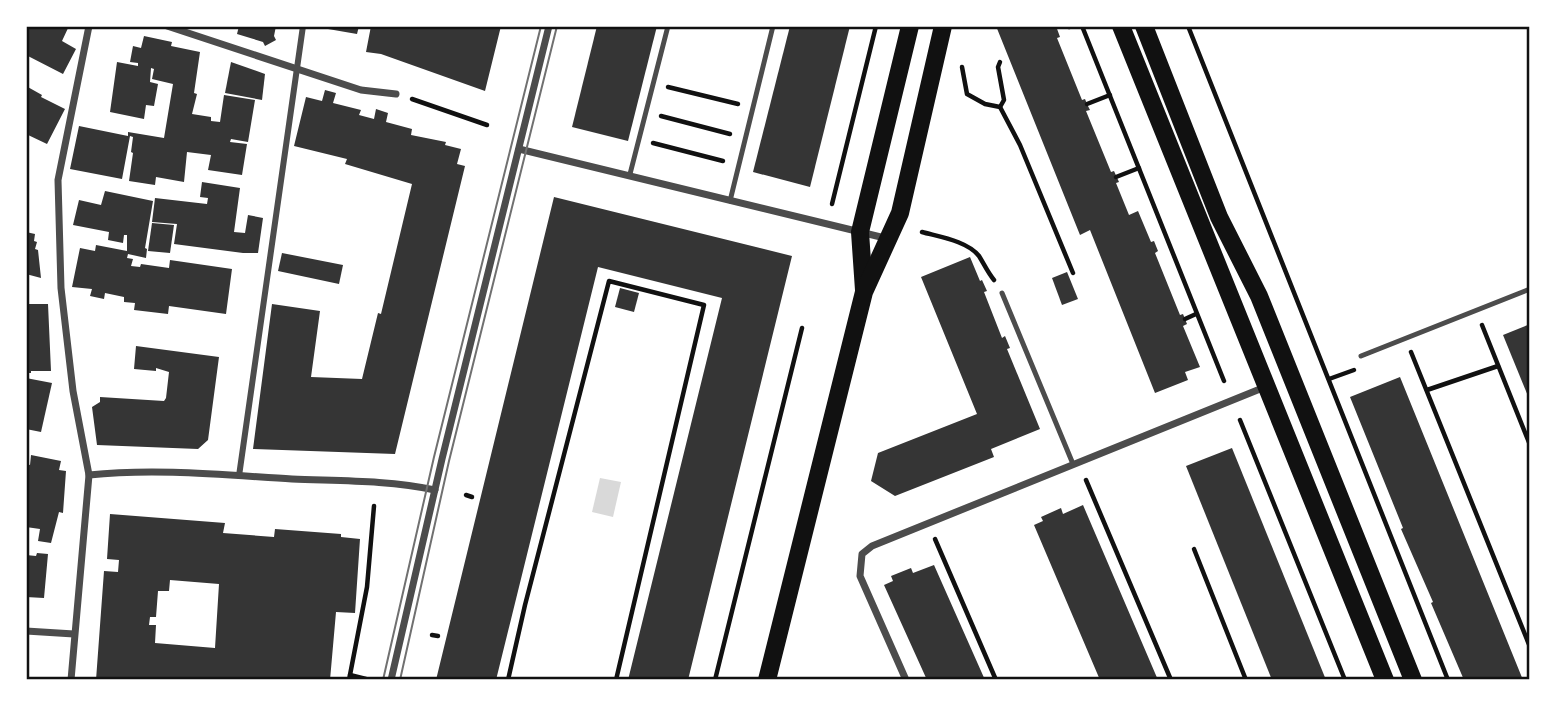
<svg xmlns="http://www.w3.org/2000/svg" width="1556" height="706" viewBox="0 0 1556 706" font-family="Poppins,sans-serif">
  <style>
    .water { fill: #d9d9d9 }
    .building { fill: #353535; fill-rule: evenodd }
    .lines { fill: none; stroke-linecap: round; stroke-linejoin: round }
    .path { stroke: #111; stroke-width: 4.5 }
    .service { stroke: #4c4c4c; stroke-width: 5 }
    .pedestrian { stroke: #4c4c4c; stroke-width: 6 }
    .minor { stroke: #4c4c4c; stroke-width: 7 }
    .primary { stroke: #111; stroke-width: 18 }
    .tram { stroke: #707070; stroke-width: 2 }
    .neatline { fill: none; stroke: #111; stroke-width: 2.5 }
  </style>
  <rect width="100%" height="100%" fill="#fff"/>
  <path class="water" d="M600,478l21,4 -8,35 -21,-5z"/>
  <g class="building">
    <path d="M26,26h43l-7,15 14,8 -13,25 -37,-19z"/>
    <path d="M239,26h37l-2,10 2,4 -11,6 -2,-4 -26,-8z"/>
    <path d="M328,26h31l-2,8 -29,-5z"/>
    <path d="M371,26h130l-16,65 -104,-37 -15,-2z"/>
    <path d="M597,26h60l-29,115 -56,-14z"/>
    <path d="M790,26h60l-40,161 -57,-15z"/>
    <path d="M996,26h60l4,11 -3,1 25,62 3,-1 2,5 3,6 -4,1 25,61 3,-1 5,11 -3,1 13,32 9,-4 13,31 3,-1 4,10 -3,2 25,62 3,-1 4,10 -4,2 17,41 -15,5 3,8 -33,13 -65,-163 -10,5z"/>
    <path d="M144,36l28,6 -1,4 29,6 -6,41 3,1 -5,20 19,3v4l9,1 4,-27 31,5 -7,42 -17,-3 -1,3 17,2 -5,31 -34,-5 3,-15 -24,-3 -3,30 -28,-5 -1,8 -26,-4 4,-28 -2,-1 2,-15 -3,-1 -8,43 -52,-10 9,-43 49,10v-4l36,6 9,-54 -21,-5 2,-10 -3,-1 -1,14 8,2 -4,22 -8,-1 -2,14 -34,-7 7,-50 21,4v-3l-8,-1 3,-16 8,2z"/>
    <path d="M231,62l34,12 -3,26 -37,-7z"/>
    <path d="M26,86l16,9 -1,2 24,12 -18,35 -21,-10z"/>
    <path d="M325,90l11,3 -3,10 28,7 -2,5 15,4 2,-10 12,4 -2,9 26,7 -1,6 35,7 -1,3 16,4 -4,15 8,2 -70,288 -142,-5 19,-145 48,7 -9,66 51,2 16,-66 3,1 31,-130 -67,-20 2,-5 -53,-13 12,-49 16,4z"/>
    <path d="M202,182l38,6 -6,44 11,1 3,-18 15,3 -5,35h-15l-69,-9 3,-20 -25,-2 3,-24 52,6 1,-6 -8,-1z"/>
    <path d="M105,191l48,10 -8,47 2,1 -1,9 -18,-4 -1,4 6,1 -2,7 9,1 1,-3 28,4 1,-8 62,9 -6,45 -57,-8 -1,8 -34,-4 1,-7 -11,-1v-5l-19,-4 -1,6 -14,-3 2,-7 -20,-2 8,-39 15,3 1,-6 31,6v-16h-3l-1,8 -15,-3 1,-8 -36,-7 6,-25 22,5z"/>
    <path d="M554,197l238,59 -104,424h-60l94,-382 -124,-31 -102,413h-60z"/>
    <path d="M152,223l22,2 -4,28 -22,-2z"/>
    <path d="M26,232l9,2 -1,7 3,1 -2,7 3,1 3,28 -15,-4z"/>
    <path d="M282,253l61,12 -4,19 -61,-13z"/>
    <path d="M970,257l10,24 2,-1 5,11 -3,1 18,46 3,-2 5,12 -3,1 33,80 -49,20 3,8 -99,39 -24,-15 7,-28 99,-39 -56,-137z"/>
    <path d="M1067,272l11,27 -16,6 -10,-27z"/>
    <path d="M620,288l19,5 -5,19 -19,-5z"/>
    <path d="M26,304h22l3,67h-20v2h-5z"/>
    <path d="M1530,324v77l-27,-66z"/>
    <path d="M136,346l83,11 -11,83 -10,9 -101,-4 -5,-38 8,-5v-5l64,4 2,-3 3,-26 -13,-4v3l-22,-2z"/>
    <path d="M1400,377l123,303h-59l-33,-77 2,-1 -32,-73 2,-1 -53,-131z"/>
    <path d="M26,378l26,5 -11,49 -15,-3z"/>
    <path d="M1232,448l94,232h-54l-86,-214z"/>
    <path d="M31,455l30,6 -2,9 7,1 -3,42 -4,-1 -8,31 -13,-2 2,-12 -14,-2v-63l4,1z"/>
    <path d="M1083,505l75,175h-58l-66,-155 9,-4 -2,-4 20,-9 2,6z"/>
    <path d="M110,514l115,9 -2,10 51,4 1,-8 66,5v3l19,2 -5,74 -19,-1 -6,68h-234l8,-109 14,1 1,-12 -12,-1zM170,580l49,4 -4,64 -60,-5 1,-18h-7l1,-8h6l2,-26h11z"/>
    <path d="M37,553l11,1 -4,44 -18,-1v-42l10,1z"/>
    <path d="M934,565l51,115h-58l-43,-95 9,-4 -2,-5 20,-8 2,5z"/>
  </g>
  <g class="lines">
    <g class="path">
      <path d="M1082,26l142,355"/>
      <path d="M1188,26l260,654"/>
      <path d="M1069,27l3,-1"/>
      <path d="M962,67l5,27 18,10 15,3 4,-7 -6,-33 2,-5"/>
      <path d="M668,87l70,17"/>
      <path d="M412,99l75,26"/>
      <path d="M1087,104l23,-9"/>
      <path d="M1000,107l20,38 53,128"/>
      <path d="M661,116l69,18"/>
      <path d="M653,143l70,18"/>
      <path d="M1116,177l23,-9"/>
      <path d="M832,204l44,-178"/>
      <path d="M922,232c18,5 45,9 57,24 5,8 9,17 15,24"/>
      <path d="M1185,319l11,-5"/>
      <path d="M1482,325l48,120"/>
      <path d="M1411,352l119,295"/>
      <path d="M1329,379l25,-9"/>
      <path d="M1427,390l71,-24"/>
      <path d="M1240,420l105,260"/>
      <path d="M1086,480l85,200"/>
      <path d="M466,495l6,2"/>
      <path d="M935,539l61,141"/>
      <path d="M1194,549l52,131"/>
      <path d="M432,635l6,1"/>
      <path d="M350,675l16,4"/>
      <path d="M349,680l18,-93 7,-81"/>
      <path d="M508,680l17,-75 84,-324 95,24 -88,375"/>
      <path d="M715,680l87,-352"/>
    </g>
    <g class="service">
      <path d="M630,174l38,-148"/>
      <path d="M730,201l43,-175"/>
      <path d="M1002,293l71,171"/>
      <path d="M1361,356l169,-67"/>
    </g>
    <path class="pedestrian" d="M239,476l64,-450"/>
    <g class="minor">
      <path d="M167,26l194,64 35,4"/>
      <path d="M519,149l370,90"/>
      <path d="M89,475c67,-7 136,0 203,4 47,2 96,1 143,11"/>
      <path d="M26,631l48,3"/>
      <path d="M71,680l18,-205 -16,-84 -12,-103 -3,-108 31,-154"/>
      <path d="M391,680l51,-221 107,-433"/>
      <path d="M906,680l-46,-104 2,-22 10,-8 393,-159"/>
    </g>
    <g class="primary">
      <path d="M1121,26l264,654"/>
      <path d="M1144,26l75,191 40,79 154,384"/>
      <path d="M864,290l-4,-58 50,-206"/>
      <path d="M767,680l97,-388 36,-79 43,-187"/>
    </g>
    <g class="tram">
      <path d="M383,680l51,-223 107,-431"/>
      <path d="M400,680l49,-219 108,-435"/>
    </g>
  </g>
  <rect width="1556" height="706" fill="none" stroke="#ffffff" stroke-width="56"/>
  <rect x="28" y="28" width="1500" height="650" class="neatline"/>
</svg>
